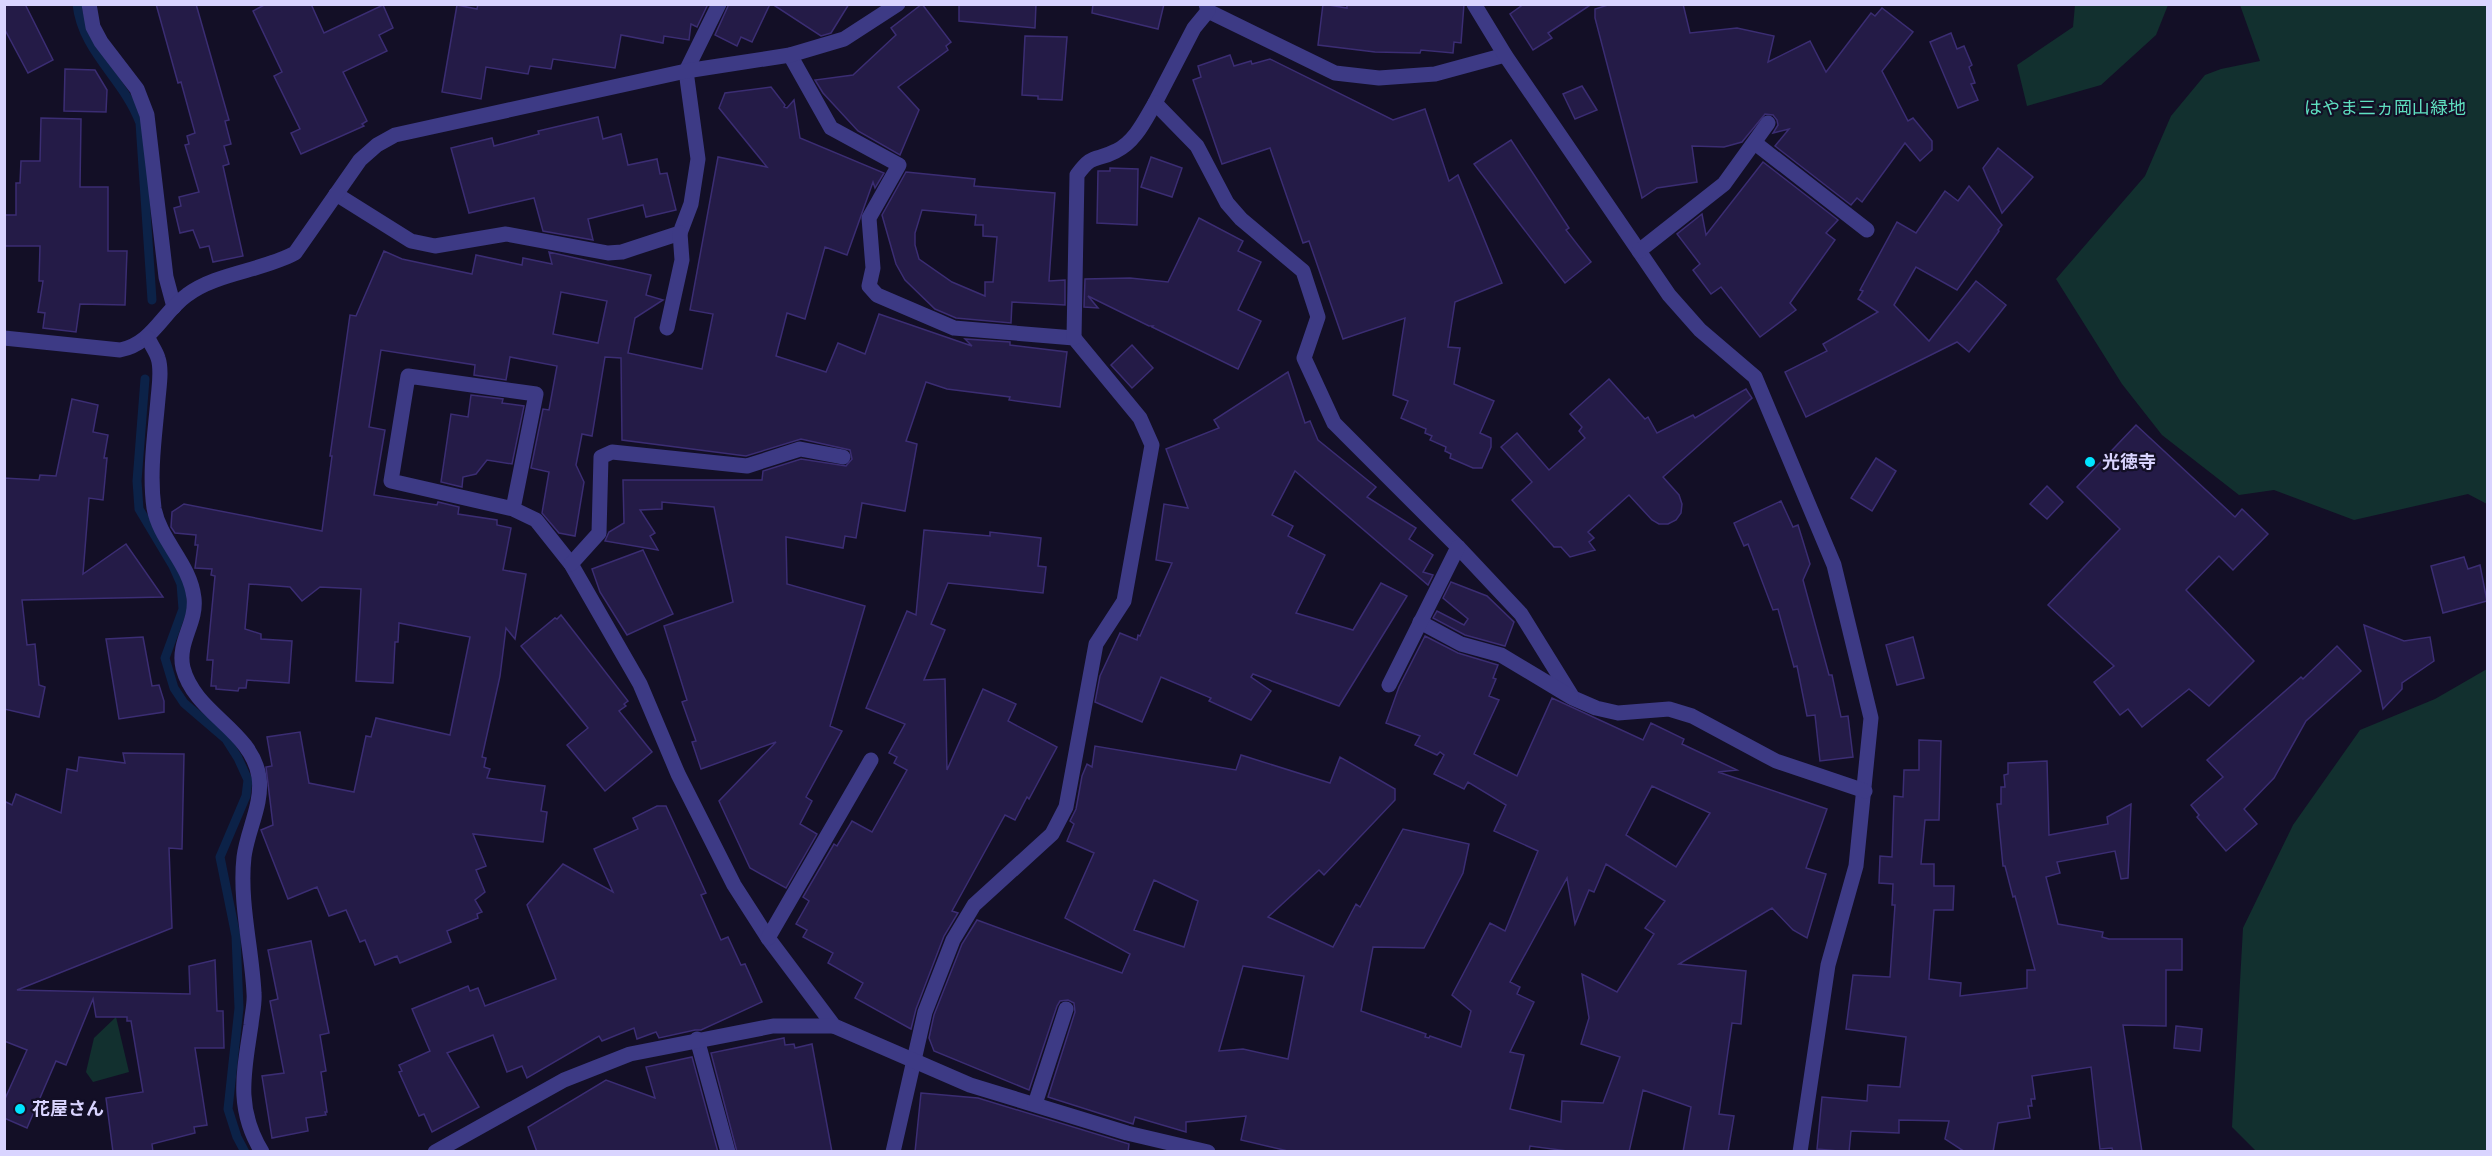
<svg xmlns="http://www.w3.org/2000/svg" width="2492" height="1156" viewBox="0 0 2492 1156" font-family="'Exo 2','Noto Sans JP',sans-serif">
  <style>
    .green { fill: #12302f }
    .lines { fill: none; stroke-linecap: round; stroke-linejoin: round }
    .stream { stroke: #0c2248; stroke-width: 9 }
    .building { fill: #241b47; stroke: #3b2d73; stroke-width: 1.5; fill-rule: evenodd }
    .street { stroke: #3d3a85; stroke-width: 15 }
    .poi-dot { fill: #00e5ff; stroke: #130f26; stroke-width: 2 }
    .labels { text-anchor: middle; stroke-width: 4.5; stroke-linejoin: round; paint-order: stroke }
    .park-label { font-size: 18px; fill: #5fe0c0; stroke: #130f26 }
    .poi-label { font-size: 18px; font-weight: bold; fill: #d9d4ff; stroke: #130f26; text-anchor: start }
  </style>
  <rect width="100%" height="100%" fill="#130f26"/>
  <g class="green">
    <path d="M2075,5h93l-12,30 -55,50 -74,21 -10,-41 56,-38z"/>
    <path d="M2240,5h247v499l-19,-10 -114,26 -80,-30 -35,5 -77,-60 -40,-51 -66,-105 89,-103 26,-60 34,-41 16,-6 39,-8z"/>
    <path d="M2487,669v482h-231l-24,-24 11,-199 50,-103 67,-95 75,-31z"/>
    <path d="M116,1017l13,55 -36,10 -7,-10 8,-34z"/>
  </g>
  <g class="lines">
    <g class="stream">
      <path d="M77,4c5,48 47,75 63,119l12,177"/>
      <path d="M145,379l-8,102 2,28 34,57 8,18 2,25 -18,49 9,30 10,15 42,36 12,19 10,22 -2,16 -26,61 16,79 3,72 -11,101 9,28 8,15"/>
    </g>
  </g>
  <g class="building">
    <path d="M4,4h21l28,56 -25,13 -24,-45z"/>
    <path d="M156,4h40l33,116 -4,1 6,23 -7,2 5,18 -6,2 20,90 -30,6 -4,-16 -9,2 -7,-18 -13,3 -6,-25 7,-2 -2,-9 20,-5 -14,-47 4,-1 -2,-8 8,-3 -14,-51 -3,1z"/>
    <path d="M266,4h45l13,29 59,-28 10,23 -14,7 8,16 -44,21 24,49 -5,3 2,2 -63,28 -10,-21 9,-4 -26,-53 8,-4 -29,-61z"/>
    <path d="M478,4h230l-11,23 -6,-3 -2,16 -25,-4 -1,7 -42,-8 -6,33 -62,-9 -2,10 -21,-3 -2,8 -42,-7 -5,32 -39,-7 15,-87 20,4z"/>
    <path d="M729,4h41l-18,38 -11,-5 -4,9 -22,-11z"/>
    <path d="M772,4h77l-18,29 -10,3z"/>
    <path d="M922,4l29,38 -5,4 2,4 -50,37 21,23 -19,45 -42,-24 -35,-38 -8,-13 38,-5 43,-40 -5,-7z"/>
    <path d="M959,4h77l-1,24 -76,-7z"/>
    <path d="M1093,4h71l-6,25 -66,-16z"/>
    <path d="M1323,4l24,4v-4h117l-3,39 -7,-1 -1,11 -32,-3 -1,3 -45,-1 -57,-7z"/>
    <path d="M1524,4h68l-44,29 4,5 -19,12 -23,-36z"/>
    <path d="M1611,4h72l7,29 47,-5 37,8 -6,26 42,-21 16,31 45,-59 4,3 7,-8 31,24 -31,39 26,50 5,-3 19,23v9l-12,11 -15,-18 -43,59 -5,-4 -6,7 -76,-59 14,-17 -16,4 5,-8 -1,-5 -4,-5 -8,-1 -23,28 -18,5 -32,-1 5,36 -40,6 -15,10 -47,-180v-9z"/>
    <path d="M1951,33l6,16 7,-3 8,19 -3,2 6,16 -4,1 7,16 -20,8 -28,-66z"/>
    <path d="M1025,36l42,1 -5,63 -24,-1v-3l-16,-1z"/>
    <path d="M1230,55l4,11 17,-5 1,3 18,-5 123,61 32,-11 24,72 9,-6 44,108 -47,19 -7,45 12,1 -6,36 40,17 -14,32 11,5v9l-9,21h-9l-23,-10 1,-4 -6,-3 1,-4 -16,-7 2,-4 -7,-3 1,-4 -25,-11 7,-17 -15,-6 12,-77 -62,21 -34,-98 -6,2 -33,-95 -48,16 -29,-84 8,-3 -3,-11z"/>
    <path d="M65,69l30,1 12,20 -1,22 -42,-1z"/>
    <path d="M1582,86l15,24 -22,9 -12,-25z"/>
    <path d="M771,87l14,18 -1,2 3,1 7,-8 6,38 84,35 -9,15 -2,-6 -26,73 -22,-8 -20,72 -18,-6 -11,43 50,16 12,-29 27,11 14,-40 93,32 -7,-7 45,3v3l57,7 -7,55 -51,-7 1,-3 -63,-8 -21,-7 -20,59 11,3 -12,67 -43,-8 -6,35 -11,-2 -2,12 -57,-11 1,47 78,22 -35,120 12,5 -36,66 6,4 -12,23 17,10 -31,54 -36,-20 -31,-67 57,-59 -75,27 -9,-27 4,-1 -14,-39 5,-2 -23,-74 69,-24 -19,-95 -52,-5v7l-22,1 15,23 -5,3 8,14 -53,-9 4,-9 15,-9 -1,-43h139l1,-9 38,-12 45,7 6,-7 -2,-9 -49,-11 -55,17 -124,-16 -1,-82 -16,-1 -13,79 -10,-2 -6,31 8,17 -9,54 -16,-3 -17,-20 7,-41 -18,-4 12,-59 6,1 8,-44 -47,-9 -4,23 -32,-5 1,-10 -94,-15 -12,77 16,3 -11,65 63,10 1,-3 21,5 -1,7 39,6v5l14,3 -8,42 23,4 -11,65 -9,-11 -6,48 -18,81 4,1 -2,9 6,2 -3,9 58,8 -4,25 6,1 -4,30 -70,-8 13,32 -10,4 9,22 -10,8 7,12 -5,2 1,4 -31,13 4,11 -51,21 -3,-7 -22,9 -10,-25 -5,2 -14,-32 -17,6 -12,-29 -29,12 -27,-69 12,-5 -7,-58 6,-1 -5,-29 33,-5 9,51 45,9 12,-56 5,1 5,-19 74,17 20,-98 -71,-14 -1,19h-3l-2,41 -37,-2 5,-92 -41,-2 -18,14 -12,-14 -41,-3 -4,45 16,5v5l31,2 -3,42 -42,-3 -1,8h-7l-1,3 -22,-2v-3h-5l2,-26h-6l8,-84 -4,-1 1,-6 -17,-1 3,-23h-3l1,-10 -21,-2 -4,-6 1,-15 12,-8 138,27 10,-75h-2l20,-141 6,1 28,-65 18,8 70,15 4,-19 46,10 1,-7 29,6 -3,-12 102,23 -5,20 17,5 -28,18 -7,35 74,16 11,-55 -23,-4 28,-153 49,10 -48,-59 6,-15zM561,292l46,9 -9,42 -45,-9z"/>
    <path d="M598,117l5,22 18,-5 7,31 29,-6 3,15 7,-1 9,37 -30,7 -3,-12 -55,14 5,21 -50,-9 -9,-33 -65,15 -18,-65 41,-10 2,8 45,-12 -1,-3z"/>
    <path d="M41,118l40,1 -1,68h28v64h19l-2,54 -45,-1 -4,28 -33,-4 2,-15 -7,-1 5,-31h-4l1,-35h-36v-31h12v-32h4l1,-22h19z"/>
    <path d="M1511,140l58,88 -3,2 25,32 -26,21 -91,-119z"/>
    <path d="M1998,148l35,29 -31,36 -19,-45z"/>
    <path d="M1151,157l31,11 -10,29 -31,-10z"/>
    <path d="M1763,162l75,58 -12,13 9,7 -45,63 6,7 -36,27 -39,-50 -10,7 -18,-24 7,-6 -23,-30 25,-20 4,21z"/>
    <path d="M1110,168l28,1 -1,56 -40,-2 1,-52h12z"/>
    <path d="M906,172l69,7 -1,7 81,7 -6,88 16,-1v25l-53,-3 -1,21 -55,-5 -21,-9 -30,-29 -9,-16 -14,-49zM922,210l54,5 -1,10h8v11l14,1 -4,45h-8v14l-33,-14 -33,-23 -4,-14v-12z"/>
    <path d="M1969,186l33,39 -4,5 1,1 -42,59 -41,-23 -22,38 35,36 47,-60 30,24 -37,47 -12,-10 -151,75 -21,-45 42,-21 -4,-7 55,-32 -20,-13 5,-8 -3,-1 37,-68 19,11 29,-42 13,10z"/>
    <path d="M1199,218l44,23 -5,10 23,11 -23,48 23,11 -23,48 -86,-42 1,-1h-4l-61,-30 10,12 -14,-1 1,-28 45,-1 38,4z"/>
    <path d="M1132,345l21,23 -21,20 -21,-23z"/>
    <path d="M1288,372l17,51 5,-2 8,19 58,47 -9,10 49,31 -7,11 24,16 -10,17 10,3 -5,10 -133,-114 -23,44 21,11 -5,10 37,19 -29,58 57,17 28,-47 26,13 -68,110 -86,-32 -2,3 20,14 -20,29 -42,-19 2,-3 -50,-21 -19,45 -47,-20 5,-26 20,-43 17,7 1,-5 2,1 32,-73 -16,-3 8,-56 24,4 -22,-59 53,-21 -5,-8z"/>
    <path d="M1609,379l36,40 3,-2 9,16 36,-18 2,3 51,-29 6,9 -89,79 16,18 3,9 -1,9 -5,7 -8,4h-9l-7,-4 -23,-25 -41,37 6,6 -5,4 6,8 -25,7 -9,-10h-7l-42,-47 20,-18 -31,-35 16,-14 32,37 36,-32 -6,-7 3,-4 -12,-13z"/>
    <path d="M471,395l32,4 -1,4 22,3 -12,58 -25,-4 -11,14 -13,3 -1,10 -21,-5 10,-68 17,3z"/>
    <path d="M72,399l26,6 -5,27 15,3 -4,23h3l-4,42 -14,-2 -6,76 43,-30 37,53 -141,3 5,45 8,-1 4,41 6,2 -6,30 -35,-8v-231l35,2 1,-5 16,1z"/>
    <path d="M2136,425l99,92 7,-8 26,25 -35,36 -14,-14 -33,34 68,71 -45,45 -20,-17 -47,38 -14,-18 -8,6 -26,-33 20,-16 -66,-61 72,-76 -43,-42z"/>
    <path d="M1876,458l20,13 -24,40 -21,-13z"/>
    <path d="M2047,486l16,16 -16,17 -17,-15z"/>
    <path d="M1781,501l12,26 5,-2 12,39 -7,16 26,95h3l9,42 7,-1 5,41 -33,4 -5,-46 -8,1 -10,-50 -3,1 -16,-58 -5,1 -25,-66 -4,2 -10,-23z"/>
    <path d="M924,530l66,6v-4l51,6 -3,28 8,1 -3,26 -95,-10 -17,41 14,6 -21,50 21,-1 2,91 36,-81 33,15 -8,17 49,26 -28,52 -2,-2 -12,23 -10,-5 -53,96 6,2 -14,23 -28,73 -5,20 -56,-31 8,-15 -35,-20 5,-10 -30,-16 4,-7 -11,-6 13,-23 -6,-4 31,-53 3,2 15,-25 20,11 35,-62 -13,-7 3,-6 -8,-4 16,-29 -39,-16 41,-97 9,4z"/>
    <path d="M643,550l30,64 -46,21 -27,-43 -8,-23z"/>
    <path d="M2464,557l4,12 12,-4 7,36 -44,12 -12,-47z"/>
    <path d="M1451,582l36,14 27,26 -9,24 -40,-11 -32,-17 4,-7 27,14 4,-6 -25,-21z"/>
    <path d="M561,615l67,86 -4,3 2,2 -7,5 33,41 -47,39 -38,-46 21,-17 -67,-82 34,-28 2,1z"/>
    <path d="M2364,625l40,16 26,-4 4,24 -32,22v6l-19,20z"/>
    <path d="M1425,636l33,17 40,12 -5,13 3,1 -7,17 10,4 -25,54 43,22 35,-78 91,42 8,-17 33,16 -2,5 55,26 -19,2 109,37 -21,59 20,6 -19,64 -14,-8 -21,-22 -93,56 67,7 -5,53 -9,-1 -13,91 15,2 -6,36h-45l8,-45 -48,-17 -14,62h-54l-45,-6 -1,6h-237l-51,-12 5,-24 -60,6v10l-51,-15 -2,7 -85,-27 27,-85 -1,-9 -6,-3 -8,1 -3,5 -28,84 -95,-39 -5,-13 5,-23 28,-71 15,-24 145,53 8,-19 -65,-36 29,-65 -27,-12 7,-17 -4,-3 6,-12 6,-33 5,-12 5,3 3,-21 141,24 5,-15 89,28 10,-26 55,32v11l-71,75 -5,-5 -51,47 65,30 23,-43 4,3 43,-78 66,15 -6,29 -39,75 -51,-1 -12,64 65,23 -1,3 4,1 1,-2 31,11 10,-36 -19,-16 38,-72 15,8 33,-80 -44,-20 12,-26 -38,-23 -4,7 -30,-15 10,-19 -4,-3 -3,3 -22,-10 5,-9 -34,-13 13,-36zM1652,786l58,27 -34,54 -50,-32zM1606,864l59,37 -20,27 9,6 -37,58 -35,-18 7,44 -8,26 39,13 -17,46 -41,-2 -1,21 -51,-13 14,-54 -14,-3 24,-50 -17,-8 3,-7 -10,-5 57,-104 8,46 14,-34 5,2zM1154,880l44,21 -14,46 -50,-17zM1243,966l61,10 -16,83 -45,-10 -24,2z"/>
    <path d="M143,637l9,49 7,-1 5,16v11l-45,7 -13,-80z"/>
    <path d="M1913,637l11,41 -27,7 -11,-40z"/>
    <path d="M2337,646l24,25 -55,50 -32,57 -30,31 13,15 -31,27 -29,-34 2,-2 -8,-10 32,-28 -16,-17 94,-83 2,2z"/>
    <path d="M1919,740l22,1 -2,79h-14l-4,44h13v22h20l-1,24h-19l-5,69 32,4 -1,13 67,-8v-18h8l-20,-74 -2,1 -8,-31h-2l-6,-62h4v-17h4l-1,-12 4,-1v-11l39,-2 2,74 59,-11 -1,-7 24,-13 -3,74 -7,1 -6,-28 -58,11 3,11 -14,4 12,47 45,8 -1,5 7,2h73v31h-16v56l-43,-1 19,127h-29l-1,-4 -12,1 -9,-82 -59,9 3,23h-4l1,7h-4l2,12 -32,5 -5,29h-28l-20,-13 4,-18 -50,-1v13l-48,-2 -2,21 -32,-3 5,-52 45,4 1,-16 32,2 6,-50 -60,-8 7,-54 37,2 5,-72h-3l1,-21 -14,-1 1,-27 12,1 2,-61 9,1 1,-27h15z"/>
    <path d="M123,753l61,1 -2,95 -13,-1 3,80 -155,62 173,4 -1,-28 26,-6 2,51h6l1,37h-29l12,77 -13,2 1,6 -43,11 1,8h-40l-7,-54 37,-6 -12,-71h-4v-4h-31l-3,-18 -27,66 -10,-4 -29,67 -23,-10v-17l23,-51 -23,-9v-240l8,4 4,-11 45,19 6,-44 10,2 2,-14 46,6z"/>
    <path d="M657,806h9l40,87 -5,2 20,45 7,-3 13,28 4,-1 17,38 -61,28h-6l-36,8 -3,-6 -19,7 -3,-11 -32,13 -3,-5 -72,42 -5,-12 -15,6 -14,-37 -46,18 32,54 -47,25 -8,-18 -5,2 -20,-44 3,-1 -3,-6 31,-14 -18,-42 56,-23 2,5 8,-3 7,18 71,-27 -29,-74 36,-41 50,28 -19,-43 44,-20 -5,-11z"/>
    <path d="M311,941l18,92 -9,2 6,36 -5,1 6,40h-2l1,3 -20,3 2,13 -36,7 -10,-62 22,-3 -14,-72 8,-2 -10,-49z"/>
    <path d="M2176,1026l26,3 -2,22 -26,-3z"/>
    <path d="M784,1038l1,7 9,-1 1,4 17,-4 20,108h-95l-26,-99z"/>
    <path d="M692,1057l26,95h-181l-9,-25 78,-47 49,18 -9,-31z"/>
    <path d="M921,1093l57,5 151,46 -1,8h-213z"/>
  </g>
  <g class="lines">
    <g class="street">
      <path d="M89,4l4,23 8,15 36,47 10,26 19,162 8,30"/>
      <path d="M1206,4l2,7 127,62 44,5 56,-4 70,-19"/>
      <path d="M1474,4l31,51 164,240 31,35 55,47 79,188 37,153 -15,148 -28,99 -28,187"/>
      <path d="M1208,11l-14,17 -39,75 42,43 30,57 14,16 62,52 15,46 -14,41 30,65 124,124 63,67 52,84 23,10 22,5 51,-4 23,7 84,45 89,30"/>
      <path d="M790,55l41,73 68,37 -30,53 4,50 -4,18 8,9 77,33 120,10 66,80 12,27 -28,156 -28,43 -30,163 -14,27 -78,71 -21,35 -28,72 -32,140"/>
      <path d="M1755,143l112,87"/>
      <path d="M336,194l75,47 24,5 71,-12 102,19 14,-1 58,-19 11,-29 7,-45 -12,-88 33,-67"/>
      <path d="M1639,251l85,-67 44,-61"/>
      <path d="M667,328l15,-68 -2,-27"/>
      <path d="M4,338l116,12c32,-6 42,-37 67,-55 29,-22 75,-24 108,-42l65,-93 17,-15 18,-10 291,-64 104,-16 54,-16 54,-35"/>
      <path d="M148,338c3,7 8,13 10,20 4,12 1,29 0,41 -3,35 -9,73 -4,109 6,33 36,55 40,90 3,25 -17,44 -11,70 12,46 69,62 76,109 4,27 -12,54 -15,80 -5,44 8,93 10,136 1,10 -2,21 -3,32 -7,47 -16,83 11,127"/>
      <path d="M1074,338l3,-163c17,-23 18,-13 39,-24 19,-9 29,-31 39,-48"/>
      <path d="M513,509l-122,-28 17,-105 128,18 -23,115 23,11 35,44 69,120 38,90 56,111 34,53 66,88 136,59 157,48 81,19"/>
      <path d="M571,564l28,-31 2,-76 11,-5 135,14 53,-17 43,8"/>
      <path d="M1420,622l41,22 40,11 70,42"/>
      <path d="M1389,685l69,-138"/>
      <path d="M768,938l103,-178"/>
      <path d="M697,1039l31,113"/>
      <path d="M1035,1104l31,-95"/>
      <path d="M435,1152l129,-72 66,-26 143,-28h61"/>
    </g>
  </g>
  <g class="poi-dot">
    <circle cx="2090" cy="462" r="6"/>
    <circle cx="20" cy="1109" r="6"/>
  </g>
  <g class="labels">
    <g class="park-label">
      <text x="2385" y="114">はやま三ヵ岡山緑地</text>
    </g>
    <g class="poi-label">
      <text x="2102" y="468">光徳寺</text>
      <text x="32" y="1115">花屋さん</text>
    </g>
  </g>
  <rect width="2492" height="1156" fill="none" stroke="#d9d4ff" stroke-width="12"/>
</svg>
